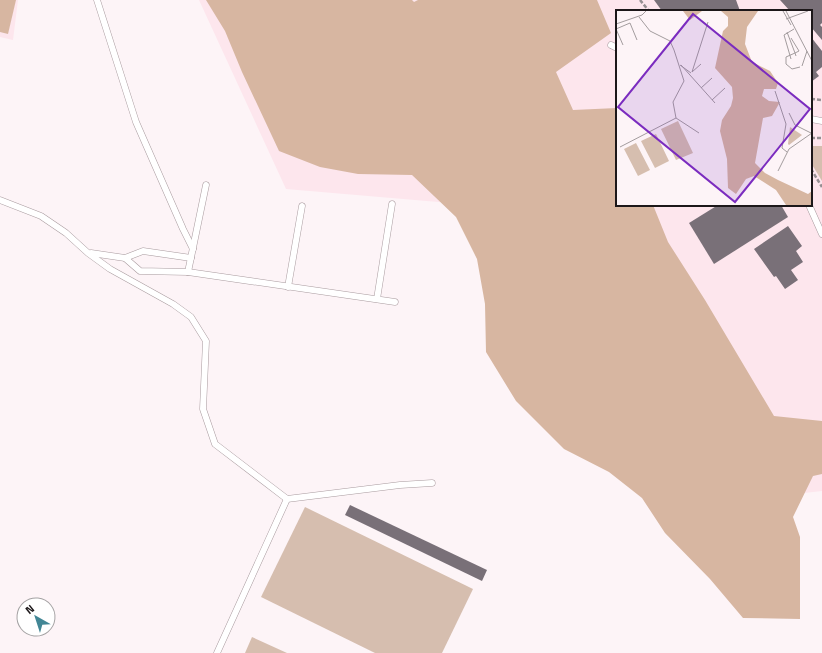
<svg xmlns="http://www.w3.org/2000/svg" width="822" height="653" viewBox="0 0 822 653" font-family="'Titillium Web',sans-serif">
  <style>
    .built { fill: #fde6ed; fill-rule: evenodd }
    .green { fill: #d6beaf }
    .forest { fill: #d7b6a1 }
    .building { fill: #797078 }
    .lines { fill: none; stroke-linecap: round; stroke-linejoin: round }
    .lane-casing { stroke: #a99b9f; stroke-width: 7 }
    .path { stroke: #968f92; stroke-width: 2.5; stroke-dasharray: 4 2; stroke-linecap: butt }
    .lane { stroke: #fff; stroke-width: 6 }
    .inset-road { fill: none; stroke: #a39c9e; stroke-width: 1 }
    .view { fill: #7b2cbf; fill-opacity: 0.15; stroke: #7b2cbf; stroke-width: 2 }
    .inset-edge { fill: none; stroke: #1c1719; stroke-width: 2 }
  </style>
  <rect width="100%" height="100%" fill="#fdf4f7"/>
  <g class="built">
    <path d="M0,0h18l-5,40 -13,-3z"/>
    <path d="M199,0h623v491l-134,15 -164,-242 -74,-61 -164,-14zM617,11h194v194h-194z"/>
  </g>
  <g class="green">
    <path d="M811,146h11v35l-11,-18z"/>
    <path d="M305,507l168,82 -31,64h-67l-114,-56z"/>
    <path d="M252,637l35,16h-42z"/>
  </g>
  <g class="forest">
    <path d="M0,0h16l-8,34 -8,-2z"/>
    <path d="M206,0h206l2,2 4,-2h179l14,33 -55,39 17,38 44,-2v97h36l15,37 37,58 69,116 48,5v53l-9,2 -20,41 7,20v82l-57,-1 -33,-39 -45,-46 -23,-35 -33,-26 -45,-23 -48,-48 -30,-49 -1,-48 -8,-45 -21,-42 -44,-42 -54,-1 -38,-7 -41,-16 -37,-79 -17,-41z"/>
  </g>
  <g class="building">
    <path d="M654,0h82l4,11h-78z"/>
    <path d="M780,0h42v23l-2,2 2,2v13l-11,-13v-16h-21z"/>
    <path d="M811,37l11,14v16l-6,5 3,4 -8,6z"/>
    <path d="M718,205h63l7,12 -74,47 -25,-41z"/>
    <path d="M788,226l14,20 -6,5 7,11 -12,8 7,10 -13,9 -9,-13 -2,1 -20,-28z"/>
    <path d="M350,505l137,65 -5,11 -137,-66z"/>
  </g>
  <g class="lines">
    <g class="lane-casing">
      <g id="lane">
        <path d="M97,0l39,122 47,107 10,20"/>
        <path d="M611,45l6,3"/>
        <path d="M811,119l11,2"/>
        <path d="M0,200l41,16 25,17 22,20 22,16 63,35 18,13 15,24 -3,68 12,35 72,55 113,-14 32,-2"/>
        <path d="M809,205l13,29"/>
        <path d="M91,253l34,5 18,-7 48,7"/>
        <path d="M125,258l15,13 48,1 207,30"/>
        <path d="M188,272l18,-87"/>
        <path d="M288,287l14,-81"/>
        <path d="M377,299l15,-95"/>
        <path d="M217,653l70,-154"/>
      </g>
    </g>
    <g class="path">
      <path d="M640,0l9,11"/>
      <path d="M811,99l11,1"/>
      <path d="M811,138h11"/>
      <path d="M811,169l11,18"/>
    </g>
    <use href="#lane" class="lane"/>
  </g>
  <g transform="translate(616 10)">
    <rect width="196" height="196" fill="#fdf4f7"/>
    <path d="M62,111l15,32 -17,7 -15,-31zM174,117l12,8 -13,10 -1,-1zM40,124l13,27 -14,7 -14,-27zM20,133l14,27 -12,6 -14,-27z" fill="#d6beaf"/>
    <path d="M67,1h19l-12,9zM105,1h37l-11,16 -2,17 7,18 18,9 8,12 -2,6h-12l-2,7 7,5 11,1 -8,14 -9,2 -8,45 10,10 13,7 30,14 4,-3v14h-26l-10,-15 -22,-14 -8,3 -10,15 -8,-6 -1,-29 -7,-28 2,-11 9,-14 2,-8 -1,-11 -17,-19 8,-37 5,-5v-9z" fill="#d7b6a1"/>
    <path class="inset-road" d="M167,1l8,14M170,1l26,50M23,7l11,14 20,10 4,9 10,31 -11,21 3,16 23,15M170,9l22,-8M14,13l7,17M0,14l26,-9 4,-4M171,22l8,21 -9,4v7l6,5 8,-2M175,28l8,13 -4,2 1,3M7,35l-7,-16 14,-6M175,49l-7,-24 10,-6M64,55l11,8M65,55l34,38M186,56l5,-15M76,62l16,-50M76,62l9,-8M85,78l11,-10M159,81l11,33 -4,24 5,4M96,90l13,-12M173,103l6,12 16,8M4,137l56,-29M162,161l11,-22 23,-16"/>
    <path class="view" d="M77,4l117,95 -75,93 -117,-95z"/>
    <rect width="196" height="196" class="inset-edge"/>
  </g>
  <g transform="translate(36 617) rotate(321)"><circle r="19" fill="#ffffff" stroke="#a4a2a3"/>
  <path d="M0-3L7 15L0 10L-7 15Z" fill="#428695"/>
  <text y="-6" font-size="11" font-weight="bold" text-anchor="middle" fill="#1c1719">N</text>
  </g>
</svg>
